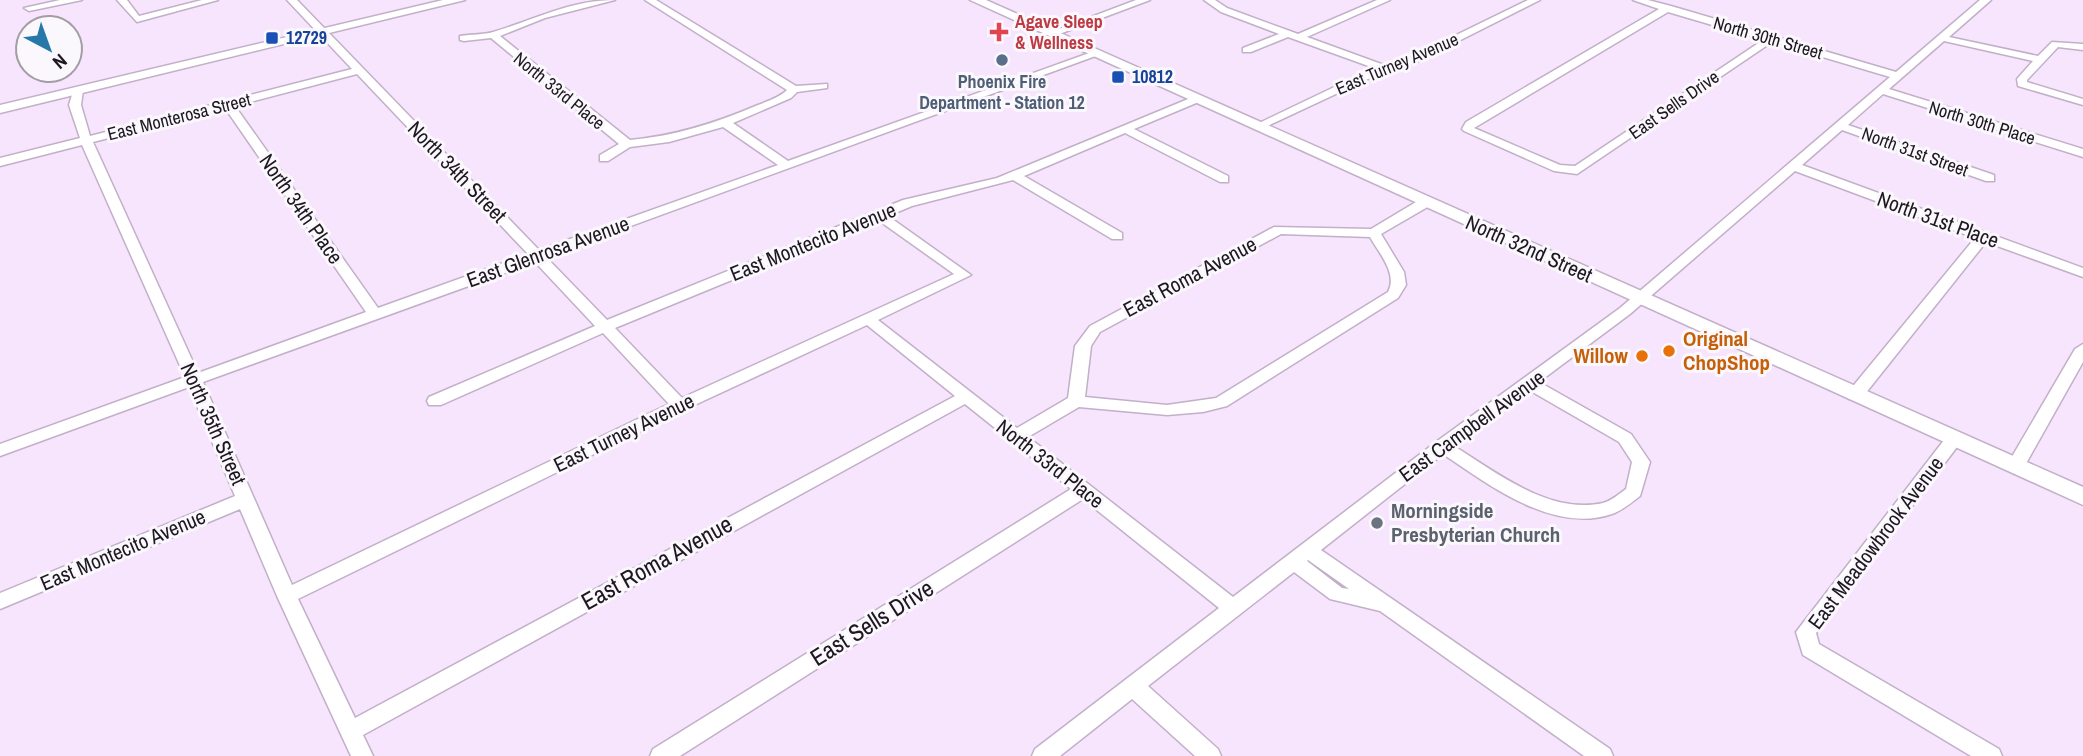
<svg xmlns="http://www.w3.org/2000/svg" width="2083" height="756" viewBox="0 0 2083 756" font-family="'Archivo Narrow',sans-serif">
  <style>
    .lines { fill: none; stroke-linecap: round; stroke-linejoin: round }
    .minor-casing { stroke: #c2b0c8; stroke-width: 3 }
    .major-casing { stroke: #c2b0c8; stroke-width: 3 }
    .minor { fill: #fff; fill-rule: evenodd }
    .major { fill: #fff; fill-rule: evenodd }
    .health-dot { fill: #e0444e; stroke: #fbf8fd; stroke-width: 2.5 }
    .transit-dot { fill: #1a4fb4; stroke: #fbf8fd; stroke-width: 2.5 }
    .service-dot { fill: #5c6f8a; stroke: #fbf8fd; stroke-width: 2.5 }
    .food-dot { fill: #e8710a; stroke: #fbf8fd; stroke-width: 2.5 }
    .worship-dot { fill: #6b7280; stroke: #fbf8fd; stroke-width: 2.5 }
    .labels { text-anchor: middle; stroke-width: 6; stroke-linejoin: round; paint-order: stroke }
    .far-health-label { font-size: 18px; font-weight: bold; fill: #be3a42; stroke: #fbf8fd; text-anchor: start }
    .far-transit-label { font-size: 18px; font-weight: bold; fill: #164399; stroke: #fbf8fd; text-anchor: start }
    .far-street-label { font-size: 18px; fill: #1d171f; stroke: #fbf8fd }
    .far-service-label { font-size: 18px; font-weight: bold; fill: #4e5e75; stroke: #fbf8fd }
    .street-label { font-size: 21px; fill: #1d171f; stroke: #fbf8fd }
    .food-label { font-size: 21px; font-weight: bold; fill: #c56008; stroke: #fbf8fd; text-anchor: start }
    .worship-label { font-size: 21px; font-weight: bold; fill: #5b616d; stroke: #fbf8fd; text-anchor: start }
    .near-street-label { font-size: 24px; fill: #1d171f; stroke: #fbf8fd }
  </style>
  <rect width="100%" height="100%" fill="#f7e4fd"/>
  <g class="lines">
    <g class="minor-casing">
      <g id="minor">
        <path d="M60,0h22l-53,11 -5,-3z"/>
        <path d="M117,0h10l12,16 63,-16h16l-81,22z"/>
        <path d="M287,0h10l242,250 239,-85 -55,-38 -54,15 -39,5 -22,14h-8v-6l19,-11 -128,-106 -27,3 -4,-1v-4c11,-2 23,-1 33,-4 41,-12 77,-32 122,-32l-70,18 -45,18 130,104c45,-4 86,-17 128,-35 10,-4 22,-8 29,-15l-142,-90h11l140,86 31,-2v4l-30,4 -6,6 -58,25 55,38 304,-109 9,2 -555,203 61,63 296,-120 94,-22 196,-81h8v4l-67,28 94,47v6h-8l-95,-49 -101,43 98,57v6h-10l-99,-59 -101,26 -24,10 83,59 -93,45 139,108 51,-30 7,-52 15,-20 184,-99 97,2 50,-30h10v6l-50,29 23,38 2,13 -8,13 -171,108 -24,6 -36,3 -88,-8 -51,30 205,160 203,-155 184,-134 270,-231 -118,-35 -195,132 -23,-3 -90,-40 -2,-2 4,-7 193,-113 -26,-9h15l23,6 225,66 84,-72h11l-42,37 89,19 14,-14 31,2v6l-25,-3 -31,33v2l56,17v6l-65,-19 -1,-7 16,-18 -89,-20 -55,48 194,60v8l-200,-63 -35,31 146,50v6h-8l-144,-51 -40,35 281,103v9l-97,-35 -125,157h-12l-2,-4 2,-4 126,-153 -180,-67 -165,143 -91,68 92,52 19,28 -10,34c-9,7 -17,14 -28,18 -59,20 -123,-29 -169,-60l-122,96 289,199 3,7h-29l-204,-145 -50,-12 -36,-27 -146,114 70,63 3,7h-26l-63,-57 -72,57h-28l3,-7 184,-141 -136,-109 -403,257h-30l3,-7 418,-260 -106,-85 -602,331 10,21h-22l-74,-160 -37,-87 -240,100v-16l235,-97 -46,-109 -189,69v-12l185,-67 -103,-232 -82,21v-8l80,-20 -11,-33 5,-17 9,2 -2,15 9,31 262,-67zM1668,12l95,28 -188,126 -15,-1 -86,-37zM357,74l171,180 -150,54 -143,-202zM225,108l141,204 -168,61 -105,-231zM878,220l76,54 -272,124 -67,-70zM1281,234l89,3c9,16 28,37 18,55l-172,106 -49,7 -82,-8 6,-51 9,-14zM535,262l60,64 -166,71 -2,4 2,4h12l162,-72 66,71 -377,181 -89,-203zM867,325l88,71 -600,322 -57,-119 388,-190zM1529,390l90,52 13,20 -6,27c-7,5 -15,12 -23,14 -54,12 -107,-31 -149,-57zM1308,560l41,29 -7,-1 -35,-27z"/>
        <path d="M1136,0h14l-96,36 -8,-2z"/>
        <path d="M1204,0h11l12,8 71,26 79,-34h13l-83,37 77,28 23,-6 121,-59h12l-125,63 -32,9 -124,58 -6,-3 2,-2 119,-57 -86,-31 -37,15h-8v-4l36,-14 -58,-22z"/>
        <path d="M2083,344v18l-59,105 -3,4h-12l-3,-4 69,-118z"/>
        <path d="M1954,433l8,6 -2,4 -144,190 3,11 180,105 3,7h-31l-168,-101 -7,-23 152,-197z"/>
      </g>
    </g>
    <g class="major-casing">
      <g id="major">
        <path d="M443,0h22l-465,113v-8z"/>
        <path d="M970,0h16l1097,487v18z"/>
      </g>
    </g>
    <use href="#minor" class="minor"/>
    <use href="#major" class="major"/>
  </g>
  <path class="health-dot" d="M995.5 21.5h7v7h7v7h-7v7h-7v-7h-7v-7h7z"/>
  <g class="transit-dot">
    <rect x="265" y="31" width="14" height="14" rx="3.5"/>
    <rect x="1111" y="70" width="14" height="14" rx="3.5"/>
  </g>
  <circle class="service-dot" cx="1002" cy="60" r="7"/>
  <g class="food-dot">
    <circle cx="1669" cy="351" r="7"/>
    <circle cx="1642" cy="356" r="7"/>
  </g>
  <circle class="worship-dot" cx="1377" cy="523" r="7"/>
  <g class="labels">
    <g class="far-health-label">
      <text x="1015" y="28">Agave Sleep<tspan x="1015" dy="21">&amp; Wellness</tspan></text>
    </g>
    <g class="far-transit-label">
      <text x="286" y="44">12729</text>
      <text x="1132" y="83">10812</text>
    </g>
    <g class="far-street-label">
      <text transform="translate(1768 38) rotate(16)" y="6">North 30th Street</text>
      <text transform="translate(1397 64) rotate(-23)" y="6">East Turney Avenue</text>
      <text transform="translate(559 91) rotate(39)" y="6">North 33rd Place</text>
      <text transform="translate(1674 105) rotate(-35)" y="6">East Sells Drive</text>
      <text transform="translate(179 117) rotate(-14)" y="6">East Monterosa Street</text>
      <text transform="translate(1982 123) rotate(17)" y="6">North 30th Place</text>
      <text transform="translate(1915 152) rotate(20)" y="6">North 31st Street</text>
    </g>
    <g class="far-service-label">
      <text x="1002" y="88">Phoenix Fire<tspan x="1002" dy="21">Department - Station 12</tspan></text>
    </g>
    <g class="street-label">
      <text transform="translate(457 172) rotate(46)" y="7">North 34th Street</text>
      <text transform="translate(301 209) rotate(55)" y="7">North 34th Place</text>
      <text transform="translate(1938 220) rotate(20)" y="7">North 31st Place</text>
      <text transform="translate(813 242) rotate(-22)" y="7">East Montecito Avenue</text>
      <text transform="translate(1529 249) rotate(24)" y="7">North 32nd Street</text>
      <text transform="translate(548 252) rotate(-20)" y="7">East Glenrosa Avenue</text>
      <text transform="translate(1190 277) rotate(-28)" y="7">East Roma Avenue</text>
      <text transform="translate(213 424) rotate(66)" y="7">North 35th Street</text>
      <text transform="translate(1472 426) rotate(-36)" y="7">East Campbell Avenue</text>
      <text transform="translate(624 433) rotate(-26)" y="7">East Turney Avenue</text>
      <text transform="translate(1050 464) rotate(38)" y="7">North 33rd Place</text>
      <text transform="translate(1876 543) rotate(-53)" y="7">East Meadowbrook Avenue</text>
      <text transform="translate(123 550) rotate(-23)" y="7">East Montecito Avenue</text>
    </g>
    <g class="food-label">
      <text x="1683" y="346">Original<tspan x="1683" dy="24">ChopShop</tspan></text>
      <text x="1628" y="363" text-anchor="end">Willow</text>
    </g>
    <g class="worship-label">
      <text x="1391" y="518">Morningside<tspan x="1391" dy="24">Presbyterian Church</tspan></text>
    </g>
    <g class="near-street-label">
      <text transform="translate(657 563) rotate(-29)" y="8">East Roma Avenue</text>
      <text transform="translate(872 623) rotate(-32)" y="8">East Sells Drive</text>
    </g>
  </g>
  <g transform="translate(49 49) rotate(139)"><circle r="33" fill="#fbf8fd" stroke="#a29ea4" stroke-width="2"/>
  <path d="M0-5L12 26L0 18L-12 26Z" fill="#2578a8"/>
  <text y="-10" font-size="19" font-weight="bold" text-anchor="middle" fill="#1d171f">N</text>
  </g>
</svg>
